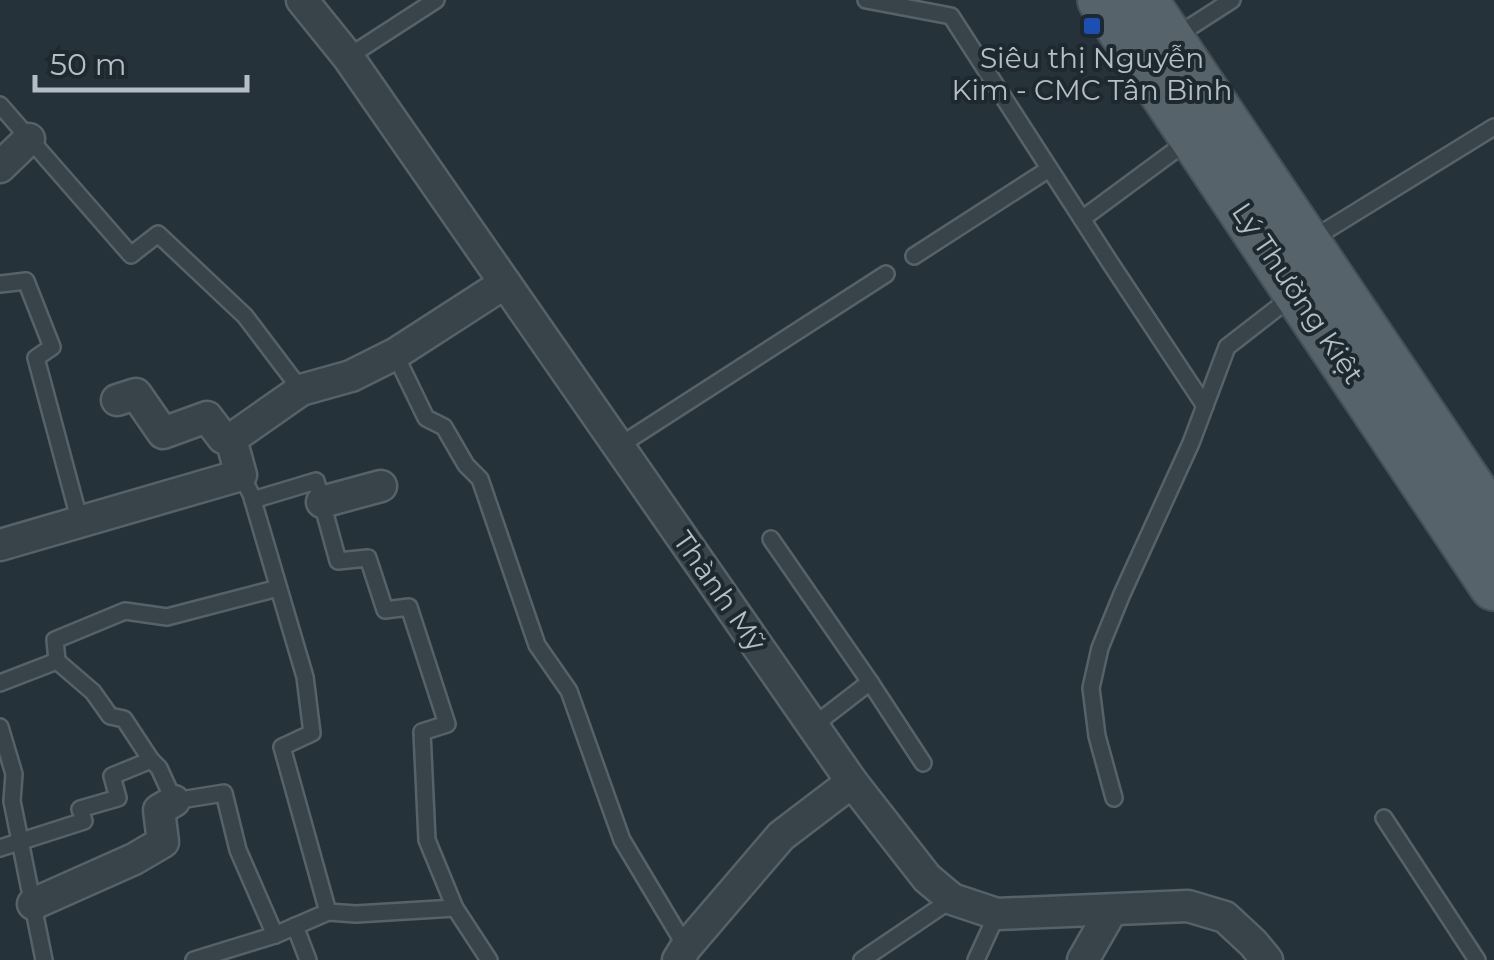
<svg xmlns="http://www.w3.org/2000/svg" width="1494" height="960" viewBox="0 0 1494 960" font-family="Montserrat,sans-serif">
  <style>
    .lines { fill: none; stroke-linecap: round; stroke-linejoin: round }
    .lane-casing { stroke: #576168; stroke-width: 20 }
    .street-casing { stroke: #576168; stroke-width: 35 }
    .primary-casing { stroke: #454f56; stroke-width: 52 }
    .lane { stroke: #39434a; stroke-width: 15 }
    .street { stroke: #39434a; stroke-width: 30 }
    .primary { stroke: #57636a; stroke-width: 48 }
    .transit-dot { fill: #1a4fb4; stroke: #1e282f; stroke-width: 4 }
    .labels { text-anchor: middle; stroke-width: 8; stroke-linejoin: round; paint-order: stroke }
    .poi-label { font-size: 28px; fill: #b5bec6; stroke: #1e282f }
    .street-label { font-size: 28px; fill: #b5bec6; stroke: #1e282f }
  </style>
  <rect width="100%" height="100%" fill="#26323a"/>
  <g class="lines">
    <g class="lane-casing">
      <g id="lane">
        <path d="M866,0l85,16 160,248 94,142"/>
        <path d="M1173,38l59,-38"/>
        <path d="M348,57l88,-57"/>
        <path d="M0,105l131,150 27,-21 87,82 56,74"/>
        <path d="M1082,219l107,-79"/>
        <path d="M1309,241l185,-114"/>
        <path d="M914,256l135,-87"/>
        <path d="M0,284l26,-3 26,66 -16,11 44,164"/>
        <path d="M395,354l31,64 18,9 22,38 14,14 57,166 32,46 53,149 64,107"/>
        <path d="M619,446l267,-172"/>
        <path d="M241,475l10,19 54,183 7,56 -30,14 46,165"/>
        <path d="M253,500l63,-19 22,80 30,-3 17,52 24,-3 38,117 -25,8 5,108 28,68 34,52"/>
        <path d="M771,539l99,143 -57,44"/>
        <path d="M870,682l53,81"/>
        <path d="M0,683l57,-22 -2,-21 70,-29 42,6 111,-29"/>
        <path d="M0,727l14,47 -2,27 32,159"/>
        <path d="M151,760l8,8 15,33 50,-8 14,57 37,85"/>
        <path d="M1114,798l-17,-62 -6,-48 9,-40 22,-54 69,-151 36,-96 67,-52"/>
        <path d="M1384,818l93,142"/>
        <path d="M0,848l84,-27 -4,-12 38,-11 -6,-22 39,-16 -27,-41 -14,-3 -17,-24 -36,-31"/>
        <path d="M295,926l13,34"/>
        <path d="M194,960l81,-25 53,-23 28,2 99,-6"/>
        <path d="M862,960l90,-61"/>
        <path d="M976,960l21,-46"/>
      </g>
    </g>
    <g class="street-casing">
      <g id="street">
        <path d="M302,0l46,57 504,725 75,96 25,21 45,15 191,-8 37,11 28,26 14,17"/>
        <path d="M0,167l29,-28"/>
        <path d="M117,400l19,-6 27,39 44,-16 16,21 8,1"/>
        <path d="M322,502l59,-16"/>
        <path d="M0,545l241,-70 -10,-36 70,-49 50,-14 44,-22 110,-71"/>
        <path d="M33,904l101,-45 29,-17 -4,-32 15,-9"/>
        <path d="M678,960l8,-13 95,-111 71,-54"/>
        <path d="M1083,960l28,-49"/>
      </g>
    </g>
    <g class="primary-casing">
      <g id="primary">
        <path d="M1102,0l392,586"/>
        <path d="M1143,0l351,523"/>
      </g>
    </g>
    <use href="#lane" class="lane"/>
    <use href="#street" class="street"/>
    <use href="#primary" class="primary"/>
  </g>
  <rect class="transit-dot" x="1082" y="16" width="20" height="20" rx="5"/>
  <g class="labels">
    <g class="poi-label">
      <text x="1092" y="68">Siêu thị Nguyễn<tspan x="1092" dy="32">Kim - CMC Tân Bình</tspan></text>
    </g>
    <g class="street-label">
      <text transform="translate(1298 293) rotate(56)" y="10">Lý Thường Kiệt</text>
      <text transform="translate(720 591) rotate(55)" y="10">Thành Mỹ</text>
    </g>
  </g>
  <path d="M35 75v15h212v-15" fill="none" stroke="#b5bec6" stroke-width="5"/>
  <text x="50" y="75" font-size="30" fill="#b5bec6" stroke="#1e282f" stroke-width="8" paint-order="stroke">50 m</text>
</svg>
